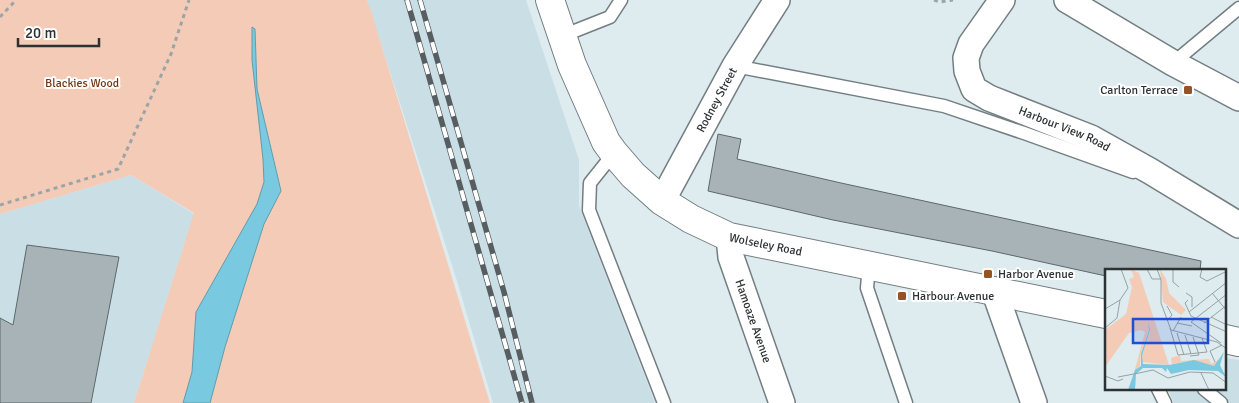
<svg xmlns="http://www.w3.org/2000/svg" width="1239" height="403" viewBox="0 0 1239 403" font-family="Signika,sans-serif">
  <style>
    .built { fill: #cadee5 }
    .green { fill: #f3cbb6 }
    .water { fill: #79c9e0; stroke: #629bac }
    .building { fill: #a7b3b6; stroke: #5d686b }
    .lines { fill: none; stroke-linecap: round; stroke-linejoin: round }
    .service-casing { stroke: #737e82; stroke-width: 15 }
    .minor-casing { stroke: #737e82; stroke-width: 28 }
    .tertiary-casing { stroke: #737e82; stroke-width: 30 }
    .path { stroke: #9ba5a8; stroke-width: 3; stroke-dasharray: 4 4; stroke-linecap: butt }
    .service { stroke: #fff; stroke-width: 12 }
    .minor { stroke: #fff; stroke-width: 25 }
    .tertiary { stroke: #fff; stroke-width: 28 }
    .rail-casing { stroke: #575e61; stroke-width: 5.5 }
    .rail { stroke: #fff; stroke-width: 4; stroke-dasharray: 11; stroke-linecap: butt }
    .poi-dot { fill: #975227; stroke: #fff; stroke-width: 2 }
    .labels { text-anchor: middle; stroke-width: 4; stroke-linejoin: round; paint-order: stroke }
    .park-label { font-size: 12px; fill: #703915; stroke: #fff }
    .poi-label { font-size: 12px; fill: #2c3133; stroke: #fff; text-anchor: start }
    .street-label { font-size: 12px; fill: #2c3133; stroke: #fff }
    .inset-road { fill: none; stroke: #97a1a4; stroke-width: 1 }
    .view { fill: #1d4ed8; fill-opacity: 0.15; stroke: #1d4ed8; stroke-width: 2.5 }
    .inset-edge { fill: none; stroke: #2c3133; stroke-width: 2.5 }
  </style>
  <rect width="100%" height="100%" fill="#deebef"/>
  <g class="built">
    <path d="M367,0h159l53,160v46l76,197h-162l-35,-119z"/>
    <path d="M131,175l63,39 -60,189h-134v-189z"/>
    <path d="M1225,358l14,2v43h-65l-6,-14h57z"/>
  </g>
  <path class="green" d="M0,0h367l5,14 118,389h-280l15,-56 39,-124 17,-32 -24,-102 -2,-60 -3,-2v33l11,99 1,23 -7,22 -61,108 -4,60 -9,31h-49l60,-190 -63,-38 -131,39z"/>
  <path class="water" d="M252,27l3,2 2,60 24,102 -17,33 -39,123 -15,56h-27l9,-31 4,-60 61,-108 7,-22 -1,-23 -11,-99z"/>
  <g class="building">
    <path d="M718,134l23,5 -4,20 104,24 360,78 -1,9h-94v6l-114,-25 -159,-31 -125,-29z"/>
    <path d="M27,245l92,12 -28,146h-91v-85l13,7z"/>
  </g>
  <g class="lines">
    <g class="service-casing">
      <g id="service">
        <path d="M562,36l48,-19 11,-17"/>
        <path d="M1173,63l66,-55"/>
        <path d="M735,66l209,40 80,27 109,39"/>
        <path d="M614,153l-24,30 -1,27 75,193"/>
        <path d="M869,265l-2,23 39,115"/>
        <path d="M1158,389l7,14"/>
        <path d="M1204,389l17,14"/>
      </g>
    </g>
    <g class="minor-casing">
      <g id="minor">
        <path id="s1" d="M1002,0l-31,44 -5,14 1,13 7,18 15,9 102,40 59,33 89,54"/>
        <path d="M1067,0l106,63 66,35"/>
        <path id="s2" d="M662,201l73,-135 42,-66"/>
        <path id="s3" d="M729,237l2,20 51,146"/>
        <path d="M994,290l40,113"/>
      </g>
    </g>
    <g class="tertiary-casing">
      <g id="tertiary">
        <path id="s4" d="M550,0l22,65 34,77 8,11 19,22 29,26 29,18 38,18 377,77"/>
        <path d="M1225,339l14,3"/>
      </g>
    </g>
    <g class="path">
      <path d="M934,0l6,2 13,-2"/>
      <path d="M0,17l16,-17"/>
      <path d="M0,205l118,-36 53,-115 18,-54"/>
    </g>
    <use href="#service" class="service"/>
    <use href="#minor" class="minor"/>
    <use href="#tertiary" class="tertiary"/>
    <g class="rail-casing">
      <g id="rail">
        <path d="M407,0l115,403"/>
        <path d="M420,0l84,292 28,111"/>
      </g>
    </g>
    <use href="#rail" class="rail"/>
  </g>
  <g class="poi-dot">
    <rect x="1183" y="85" width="10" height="10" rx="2.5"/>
    <rect x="983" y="269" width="10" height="10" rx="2.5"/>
    <rect x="897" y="291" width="10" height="10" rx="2.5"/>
  </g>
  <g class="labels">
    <g class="park-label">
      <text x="82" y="87">Blackies Wood</text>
    </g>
    <g class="poi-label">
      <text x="1178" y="94" text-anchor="end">Carlton Terrace</text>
      <text x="998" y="278">Harbor Avenue</text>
      <text x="912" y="300">Harbour Avenue</text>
    </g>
    <g class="street-label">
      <text dy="4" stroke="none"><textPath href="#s2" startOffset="115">Rodney Street</textPath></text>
      <text dy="4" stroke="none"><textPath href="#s1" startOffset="200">Harbour View Road</textPath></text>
      <text dy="4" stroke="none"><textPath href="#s4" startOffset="348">Wolseley Road</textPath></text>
      <text dy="4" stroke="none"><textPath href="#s3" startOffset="88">Hamoaze Avenue</textPath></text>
    </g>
  </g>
  <g transform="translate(1105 269)">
    <rect width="121" height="121" fill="#deebef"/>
    <path d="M26,0l8,4 30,92 -27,-3v-6l8,-25 -1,-2 -8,25 -1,12 -6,7 11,-41 -4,-2 -12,3 -24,34v-37l21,-16 6,-27 -3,-8 5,-2zM55,0l6,10 3,14 17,17 -5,5 -18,-13zM75,86l1,6 28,-2 2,5 9,-5 -6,7 -24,-5 -18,3 -1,-6z" fill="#f3cbb6"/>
    <path d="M43,52l2,9 -8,26 1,8 26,1 25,-5 20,6 10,-14 -4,13 6,12 -8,-6 -29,-1 -18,4 -4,-6 -1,4 -4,-4h-19l-7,6 -1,16h-7l7,-20 6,-4v-12l8,-24z" fill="#79c9e0"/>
    <path class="inset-road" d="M42,0l5,10h9M52,0l4,11v23l10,27 46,12 10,7M68,0v13l6,5M97,0l-2,8 7,4 20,-10M81,24l6,4v10M107,24l15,18M83,31l-3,3 6,13 36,16M0,40l15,-9 8,-12 -7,-19M84,43l38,-30M106,48l16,8M62,52l5,-6 -5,-9M72,54l15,3M99,54l23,-18M0,59l12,-10 3,-18M65,59l8,27 29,-3 -5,-14M68,62l8,-14M72,64l7,22M80,66l6,19M116,74l-30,-21 36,-28M85,87l9,-1 -6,-18M110,93l-5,-11 12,-6M34,104l14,-3 15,8 22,-6 23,1 14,10M96,104l8,17M0,107l13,5 5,-2M13,108l21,-4"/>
    <path class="view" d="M28,50h75v24h-75z"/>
    <rect width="121" height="121" class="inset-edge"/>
  </g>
  <path d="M18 38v8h81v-8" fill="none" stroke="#2c3133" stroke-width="2.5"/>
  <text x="25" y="38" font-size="15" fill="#2c3133" stroke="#ffffff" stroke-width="4" paint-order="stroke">20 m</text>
</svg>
